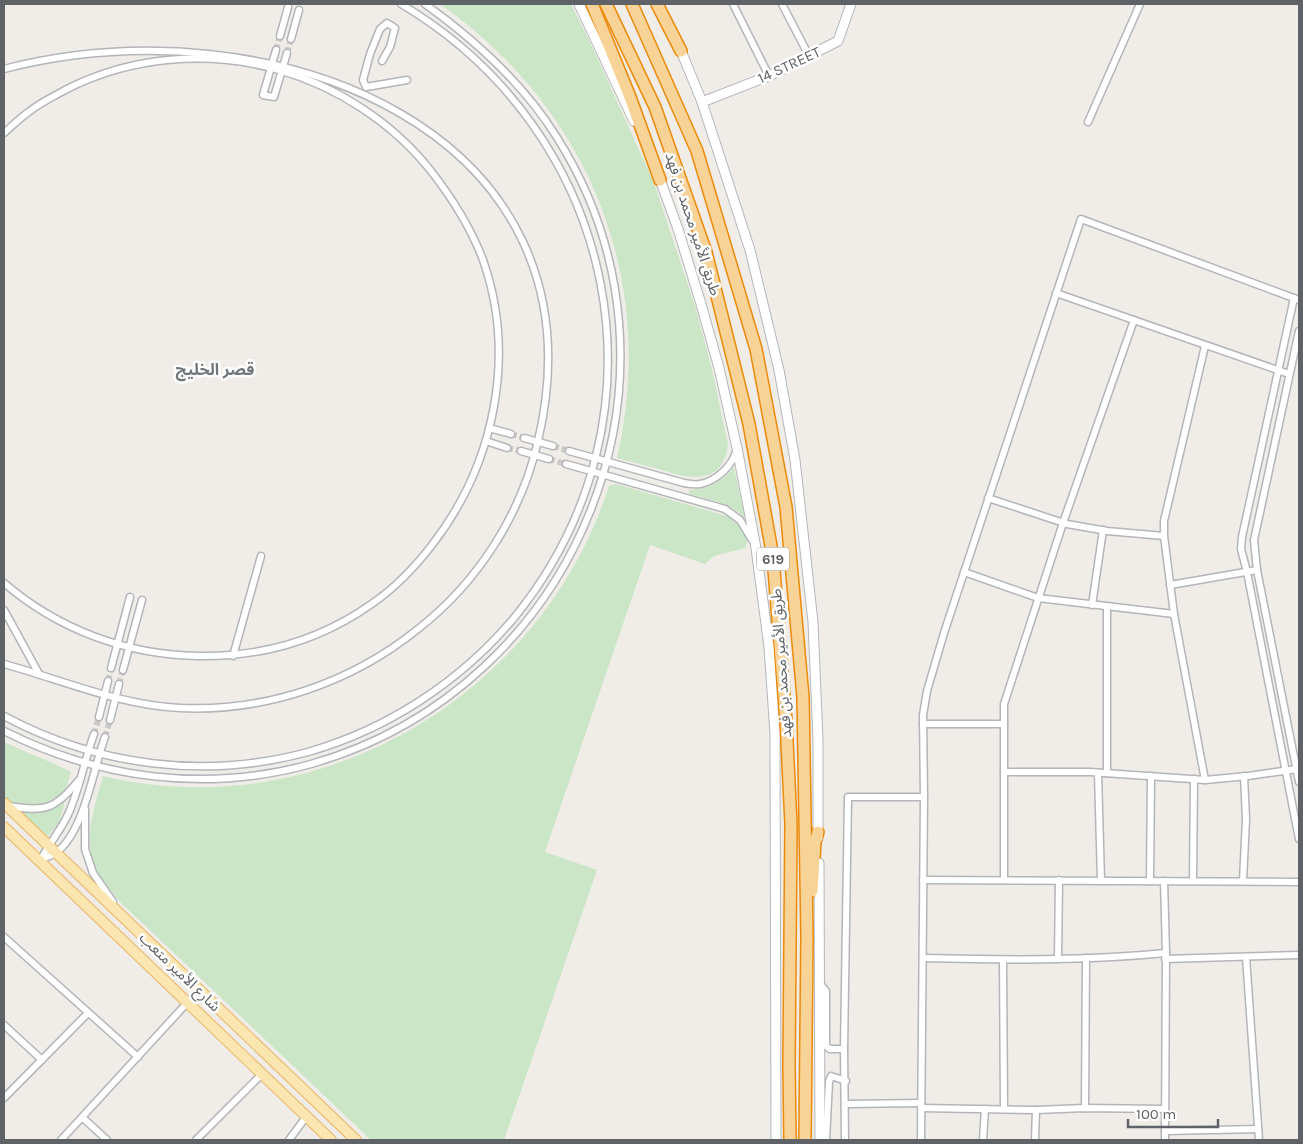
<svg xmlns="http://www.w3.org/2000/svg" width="1303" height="1144" viewBox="0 0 1303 1144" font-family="Karla,'Noto Sans Arabic',sans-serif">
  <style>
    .green { fill: #cae6c6 }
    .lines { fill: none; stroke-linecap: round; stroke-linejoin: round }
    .minor-tunnel { stroke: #cccac8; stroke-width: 6; stroke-dasharray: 6 3; stroke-linecap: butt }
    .minor-casing { stroke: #b3b5b9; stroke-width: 9 }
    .secondary-casing { stroke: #b4b7bb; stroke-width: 11 }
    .primary-casing { stroke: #ebb565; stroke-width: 12 }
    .motorway-casing { stroke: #ec8a0b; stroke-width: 14 }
    .minor { stroke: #fff; stroke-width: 6 }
    .secondary { stroke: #fff; stroke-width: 9 }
    .primary { stroke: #fbe6b1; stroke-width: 10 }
    .motorway { stroke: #f8d397; stroke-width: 11 }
    .labels { text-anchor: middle; stroke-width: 5; stroke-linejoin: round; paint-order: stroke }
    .shield { fill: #fff; stroke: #8f9295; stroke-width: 1 }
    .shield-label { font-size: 14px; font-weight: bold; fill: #5f6367 }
    .street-label { font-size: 15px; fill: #5f6367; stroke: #fff }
    .neighbourhood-label { font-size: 16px; font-weight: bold; fill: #707579; stroke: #fff }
  </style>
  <rect width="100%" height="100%" fill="#f0ede8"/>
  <g class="green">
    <path d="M440,4h131l20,40 63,139 41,123 17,63 16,76c-6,43 -41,33 -70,24 -14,-4 -27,-7 -41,-11 41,-179 -28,-349 -177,-454z"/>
    <path d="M734,467l11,51c-15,-15 -35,-18 -56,-24v-4c20,-1 33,-8 45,-23z"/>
    <path d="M616,484l114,33c9,7 13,14 17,24l-2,7 -31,8 -9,8 -55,-19 -105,307 52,18 -93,270h-133l-253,-240c-7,-9 -15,-18 -21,-29 -16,-29 -2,-65 6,-95 216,52 439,-81 506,-290z"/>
    <path d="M4,742c22,11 45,18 67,30l-6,20 -1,14 -5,16 -11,14 -19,-15 -25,-25z"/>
  </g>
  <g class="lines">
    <g class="minor-tunnel">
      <path d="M276,50l4,-14"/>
      <path d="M287,53l4,-14"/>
      <path d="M511,434l13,4"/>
      <path d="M553,446l16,5"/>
      <path d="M507,448l14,3"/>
      <path d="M549,459l17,5"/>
      <path d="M108,681l3,-13"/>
      <path d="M119,684l4,-14"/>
      <path d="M94,734l5,-17"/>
      <path d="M105,737l5,-17"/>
    </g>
    <g class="minor-casing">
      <g id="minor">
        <path d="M733,4l36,72"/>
        <path d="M782,4l27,52"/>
        <path d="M280,36l8,-29"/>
        <path d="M291,39l8,-29"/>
        <path d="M276,50l-13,45 11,2 13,-44"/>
        <path d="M382,61l8,-14 5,-19 -8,-5 -7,6 -10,25 -7,26 3,7 41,-7"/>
        <path d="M4,69c268,-69 607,61 534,372 -17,74 -60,141 -120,188 -67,54 -152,83 -238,79 -61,-3 -118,-28 -176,-44"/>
        <path d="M1088,122l52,-118"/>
        <path d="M4,133c8,-7 17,-16 26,-22 11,-9 23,-14 35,-21 66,-34 143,-40 214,-20 59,17 114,53 152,101 21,27 40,57 52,89 34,97 11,205 -51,285 -17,22 -36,42 -59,58 -52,37 -111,54 -174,53 -72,-1 -140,-26 -195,-73"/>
        <path d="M1056,293l233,81"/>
        <path d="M1294,298l-52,239 -1,12 6,23 52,267"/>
        <path d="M1299,331l-45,209 3,30 42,212"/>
        <path d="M489,428l22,6"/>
        <path d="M524,438l29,8"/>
        <path d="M486,441l21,7"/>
        <path d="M521,451l28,8"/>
        <path d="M569,451l115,32c5,1 11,2 16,1 17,-3 33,-19 37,-35"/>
        <path d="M566,464l159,45 15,11 12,20"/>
        <path d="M988,498l79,26 40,7 57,5"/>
        <path d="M964,572l74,26 136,16"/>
        <path d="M1170,585l87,-15"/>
        <path d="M1092,605l11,-75"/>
        <path d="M1107,607v166"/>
        <path d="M4,610l35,64"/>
        <path d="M233,656l28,-100"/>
        <path d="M111,668l19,-71"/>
        <path d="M123,670l19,-70"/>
        <path d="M4,716c93,50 201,64 304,36 80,-23 152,-70 206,-134 163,-200 106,-484 -113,-614"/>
        <path d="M99,717l9,-36"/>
        <path d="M110,720l9,-36"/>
        <path d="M923,724h81"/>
        <path d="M4,731c95,48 203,62 307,33 268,-76 396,-391 245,-628 -33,-53 -81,-96 -131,-132"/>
        <path d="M1004,772h86l115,8 43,-4 49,-7"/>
        <path d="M1098,773l3,108"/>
        <path d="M1205,780l-31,-166 -10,-78v-15l41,-175"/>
        <path d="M9,806c35,6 46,4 69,-25"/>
        <path d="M85,809v40l8,24 20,29"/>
        <path d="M40,861c4,-3 10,-5 14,-7 30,-19 39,-85 51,-117"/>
        <path d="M40,861c9,-18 23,-33 30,-51 10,-24 15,-51 24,-76"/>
        <path d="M923,880l376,2"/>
        <path d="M1004,880v-176l59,-181 71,-203"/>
        <path d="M1150,881l1,-105"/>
        <path d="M1164,881l2,72 -1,187"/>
        <path d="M1193,881l1,-102"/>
        <path d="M1243,881l3,-62 -2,-43"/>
        <path d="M4,937l134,120"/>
        <path d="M1246,957l13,183"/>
        <path d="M923,958c81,2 162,3 243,-5"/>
        <path d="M1058,959l1,-79"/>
        <path d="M1165,959l134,-4"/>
        <path d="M1003,960l1,149"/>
        <path d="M820,984l6,7v55l4,3h14"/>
        <path d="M4,1025l38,35"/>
        <path d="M4,1098l84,-85"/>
        <path d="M846,1104l75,-1"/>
        <path d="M921,1108l115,2 49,-2 80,1"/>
        <path d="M1085,1108l1,-150"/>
        <path d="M83,1118l24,22"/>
        <path d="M1165,1131l93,-2"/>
        <path d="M61,1140l126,-137"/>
        <path d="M196,1140l65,-65"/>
        <path d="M289,1140l17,-23"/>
        <path d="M826,1140l3,-58 2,-6 15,5"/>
        <path d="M845,1140l-1,-91 4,-252h76"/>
        <path d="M921,1140l3,-343 -1,-82 4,-24 17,-58 137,-414 218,81"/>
        <path d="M983,1140l2,-31"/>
        <path d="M1035,1140l1,-30"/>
      </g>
    </g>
    <g class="secondary-casing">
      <g id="secondary">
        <path d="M579,4l55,117"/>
        <path d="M679,46l23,56 48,148 29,120 16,90 18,162 5,118v98"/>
        <path d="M702,102l67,-26 69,-35 13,-37"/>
        <path d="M658,174l20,55 23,75 18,64 18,80 19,100 13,99 6,87 1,406"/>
        <path d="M819,863l1,277"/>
      </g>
    </g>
    <g class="primary-casing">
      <g id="primary">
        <path d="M4,803l352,337"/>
        <path d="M4,827l327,313"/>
      </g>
    </g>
    <g class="motorway-casing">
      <g id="motorway">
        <path d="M592,4l38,93 30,83"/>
        <path d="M606,4l49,103 51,145 43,172 24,133 13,164 5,103 -2,242 1,74"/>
        <path d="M632,4l65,147 59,198 30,158 17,190 4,239 -2,204"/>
        <path d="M657,4l24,47"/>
        <path d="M812,891l3,-49 3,-10"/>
      </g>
    </g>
    <use href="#minor" class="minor"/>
    <use href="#secondary" class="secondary"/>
    <use href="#primary" class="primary"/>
    <use href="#motorway" class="motorway"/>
  </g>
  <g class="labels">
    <rect class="shield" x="757" y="547.5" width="32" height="23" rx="4"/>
    <g class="shield-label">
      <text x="773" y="564">619</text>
    </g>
    <g class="street-label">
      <text transform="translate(789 65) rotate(-25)" y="5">14 STREET</text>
      <text transform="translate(693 224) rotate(72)" y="5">طريق الأمير محمد بن فهد</text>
      <text transform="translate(781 663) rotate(-94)" y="5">طريق الأمير محمد بن فهد</text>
      <text transform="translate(180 972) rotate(44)" y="5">شارع الأمير متعب</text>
    </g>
    <g class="neighbourhood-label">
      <text x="215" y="375">قصر الخليج</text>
    </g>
  </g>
  <rect width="1303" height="1144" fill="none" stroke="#5f6367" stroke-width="10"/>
  <path d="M1128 1119v8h90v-8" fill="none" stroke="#5f6367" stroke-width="2.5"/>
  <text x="1136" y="1119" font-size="15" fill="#5f6367" stroke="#ffffff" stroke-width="4" paint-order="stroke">100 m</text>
</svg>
